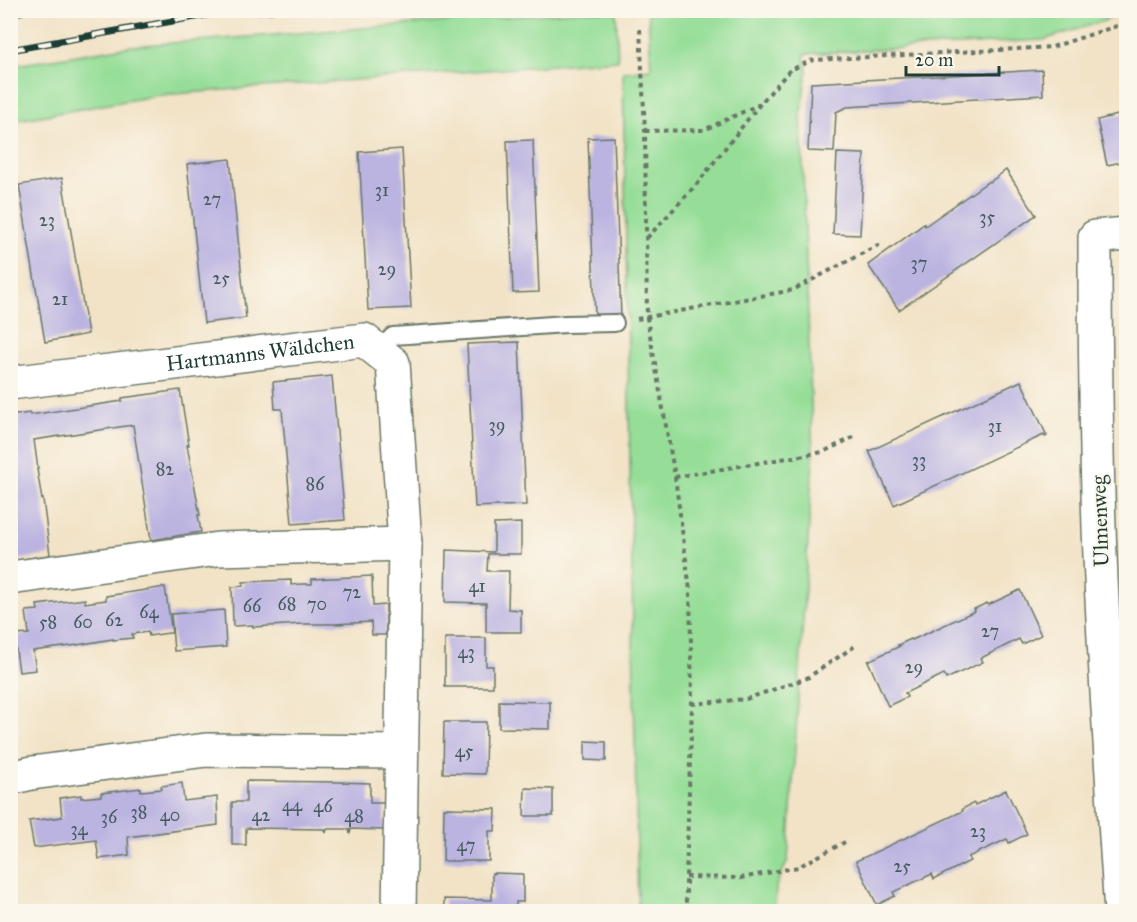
<svg xmlns="http://www.w3.org/2000/svg" width="1137" height="922" viewBox="0 0 1137 922" font-family="'IM FELL Great Primer',serif">
  <style>
    .green { fill: #96de98; stroke: #5a8e66; stroke-width: 1.5 }
    .building { fill: #bbb4e1 }
    .lines { fill: none; stroke-linecap: round; stroke-linejoin: round }
    .service-casing { stroke: #697767; stroke-width: 20 }
    .minor-casing { stroke: #697767; stroke-width: 36 }
    .path { stroke: #697767; stroke-width: 4; stroke-dasharray: 4.5 4.5; stroke-linecap: butt }
    .service { stroke: #fff; stroke-width: 16 }
    .minor { stroke: #fff; stroke-width: 33 }
    .rail-casing { stroke: #1f3d34; stroke-width: 7 }
    .rail { stroke: #fbf7ec; stroke-width: 4.5; stroke-dasharray: 14; stroke-linecap: butt }
    .labels { text-anchor: middle; stroke-width: 4.5; stroke-linejoin: round; paint-order: stroke }
    .number-label { font-size: 18px; fill: #465b5f }
    .street-label { font-size: 21px; fill: #1f3d34; stroke: #fbf7ec }
  </style>
  <rect width="100%" height="100%" fill="#fbf7ec"/>
  <filter id="ink" filterUnits="userSpaceOnUse"><feTurbulence type="fractalNoise" baseFrequency=".0167" numOctaves="2"/><feDisplacementMap in="SourceGraphic" scale="12" xChannelSelector="R" yChannelSelector="G"/><feConvolveMatrix kernelMatrix="1 2 1 2 8 2 1 2 1" color-interpolation-filters="sRGB"/></filter>
  <filter id="wash" filterUnits="userSpaceOnUse"><feTurbulence type="fractalNoise" baseFrequency=".008" numOctaves="4" result="noise"/><feDisplacementMap in="SourceGraphic" scale="24" xChannelSelector="R" yChannelSelector="G"/><feGaussianBlur stdDeviation="1.35" result="paint"/><feColorMatrix in="noise" values="0 0 0 0 0 0 0 0 0 0 0 0 0 0 0 0 0 1.4 0 .05"/><feComposite in="paint" operator="in"/></filter>
  <g filter="url(#wash)">
    <rect width="100%" height="100%" fill="#f2e3c7"/>
    <g class="green">
      <path d="M584,11h32l2,49 -458,35 -149,26v-55l121,-20z"/>
      <path d="M648,11h478v3l-83,26 -239,14 3,17 -6,40 12,348 -25,401 -12,26 -1,25h-137l-15,-839 28,-3z"/>
    </g>
    <g id="blocks">
      <g class="building">
        <path d="M1042,70l1,25 -196,12 -11,5 -2,40 -26,-1 3,-68z"/>
        <path d="M1126,113v48l-19,4 -10,-45z"/>
        <path d="M614,137l7,179h-26l-7,-178z"/>
        <path d="M533,140l6,152 -26,1 -6,-152z"/>
        <path d="M402,149l9,159 -43,2 -9,-158z"/>
        <path d="M837,153l27,1 -4,81 -27,-1z"/>
        <path d="M230,159l16,159 -42,5 -17,-159z"/>
        <path d="M1006,170l30,45 -137,95 -31,-45 56,-41 1,2 64,-45 1,1z"/>
        <path d="M62,178l26,156 -43,8 -26,-157z"/>
        <path d="M519,342l7,163 -51,2 -8,-163z"/>
        <path d="M332,376l13,144 -53,4 -10,-115h-7l-2,-27z"/>
        <path d="M1021,381l26,55 -2,1 -1,-2 -18,8 -132,62 -25,-54z"/>
        <path d="M180,390l9,55h-2l13,70h-2l3,17 -50,8 -18,-115 -7,1 -92,14 4,29h-1l5,31 1,-1 7,56 -40,6v-145l19,-3 1,2 92,-14v-3z"/>
        <path d="M521,523v31h-33l-1,17h22l-1,38 13,1v22h-35v-29l-41,-1 1,-52 48,2v-28z"/>
        <path d="M372,576l1,30 13,-1v30h-14l-1,-13 -37,2h-32l-49,3v-2l-20,1 -1,-39 11,-1v-4l48,-2v5l11,-1h10v-5z"/>
        <path d="M165,587l7,46h-3l-20,3 -1,-4 -16,2 1,4 -20,2v-1l-42,7 -38,5 3,19 -17,2 -5,-37 15,-1 -3,-23 12,-1 -1,-5 48,-6v4l21,-3v-4z"/>
        <path d="M1020,590l21,45 -19,9 -3,-5 -38,19 2,4 -37,17 -2,-5 -39,19 2,4 -19,9 -20,-45 32,-15 -2,-1 13,-6 1,1 63,-29 -1,-2 13,-6 1,2z"/>
        <path d="M224,610l2,37 -52,4 -3,-37z"/>
        <path d="M445,638h41v28h7v21h-48z"/>
        <path d="M499,701l51,1v27l-51,-1z"/>
        <path d="M444,722h42l-1,52 -42,-1z"/>
        <path d="M585,741l21,1v19l-21,-1z"/>
        <path d="M246,781l92,1 32,1v20h14v27l-33,-1 -1,5 -1,-5h-22l-1,4 -1,-4 -78,-1 -1,1v16h-14v-43h14z"/>
        <path d="M182,783l2,18 33,-4 1,28 -90,12 1,18 -30,4 -3,-19 -62,8 -5,-27 33,-4 -2,-19 21,-3v3l20,-2v-3l40,-5v3l11,-1 10,-1 -1,-3z"/>
        <path d="M525,788l28,1v27h-29z"/>
        <path d="M1006,790l21,44 -18,9 -2,-4 -15,7 -24,11 2,4 -36,18 -2,-5 -39,18 2,4 -18,9 -21,-44 107,-50 -1,-2 12,-6 1,2z"/>
        <path d="M444,808l52,1 -1,22h-6v30h-46z"/>
        <path d="M492,873l31,1v28h-7v10h-72v-13l48,1z"/>
      </g>
    </g>
  </g>
  <g filter="url(#ink)">
    <use href="#blocks" fill-opacity="0" stroke="#697767" stroke-width="1.5"/>
    <g class="lines">
      <g class="service-casing">
        <path id="service" d="M378,351l15,-15 173,-12 49,-1"/>
      </g>
      <g class="minor-casing">
        <g id="minor">
          <path id="s1" d="M10,383l354,-43 29,23 12,181 -6,368"/>
          <path d="M10,578l208,-29 187,-5"/>
          <path d="M10,778l22,-5 174,-23 195,2"/>
          <path d="M1121,912c-8,-119 -16,-237 -21,-356 -4,-106 -5,-212 -5,-319l31,-3"/>
        </g>
      </g>
      <g class="path">
        <path d="M10,15l34,-5"/>
        <path d="M640,29l5,102 2,187 28,159 15,113 2,114 -6,173v35"/>
        <path d="M645,131l59,-1 56,-26"/>
        <path d="M647,238l49,-53 64,-81 30,-34 23,-10 239,-13 74,-24"/>
        <path d="M637,319l156,-29 87,-46"/>
        <path d="M675,477l148,-25 31,-15"/>
        <path d="M692,704l54,-5 61,-21 48,-32"/>
        <path d="M686,877l55,1 57,-11 47,-25"/>
      </g>
      <use href="#service" class="service"/>
      <use href="#minor" class="minor"/>
      <g class="rail-casing">
        <path id="rail" d="M10,50l202,-36 60,-4"/>
      </g>
      <use href="#rail" class="rail"/>
    </g>
  </g>
  <g class="labels">
    <g class="number-label">
      <text x="382" y="196">31</text>
      <text x="212" y="205">27</text>
      <text x="987" y="223">35</text>
      <text x="47" y="226">23</text>
      <text x="919" y="269">37</text>
      <text x="387" y="275">29</text>
      <text x="221" y="284">25</text>
      <text x="60" y="305">21</text>
      <text x="497" y="431">39</text>
      <text x="995" y="432">31</text>
      <text x="919" y="466">33</text>
      <text x="165" y="475">82</text>
      <text x="315" y="490">86</text>
      <text x="477" y="592">41</text>
      <text x="352" y="598">72</text>
      <text x="287" y="610">68</text>
      <text x="317" y="610">70</text>
      <text x="252" y="612">66</text>
      <text x="149" y="618">64</text>
      <text x="114" y="626">62</text>
      <text x="48" y="628">58</text>
      <text x="83" y="628">60</text>
      <text x="990" y="637">27</text>
      <text x="466" y="658">43</text>
      <text x="914" y="673">29</text>
      <text x="464" y="757">45</text>
      <text x="292" y="811">44</text>
      <text x="323" y="812">46</text>
      <text x="139" y="818">38</text>
      <text x="170" y="821">40</text>
      <text x="261" y="821">42</text>
      <text x="354" y="822">48</text>
      <text x="109" y="823">36</text>
      <text x="79" y="835">34</text>
      <text x="978" y="837">23</text>
      <text x="466" y="851">47</text>
      <text x="902" y="872">25</text>
    </g>
    <g class="street-label">
      <text dy="7" stroke="none"><textPath href="#s1" startOffset="252">Hartmanns Wäldchen</textPath></text>
      <text transform="translate(1100 521) rotate(-92)" y="7">Ulmenweg</text>
    </g>
  </g>
  <rect width="1137" height="922" fill="none" stroke="#fbf7ec" stroke-width="36"/>
  <path d="M906 66v9h93v-9" fill="none" stroke="#1f3d34" stroke-width="3"/>
  <text x="915" y="66" font-size="18" fill="#1f3d34" stroke="#fbf7ec" stroke-width="4.5" paint-order="stroke">20 m</text>
</svg>
